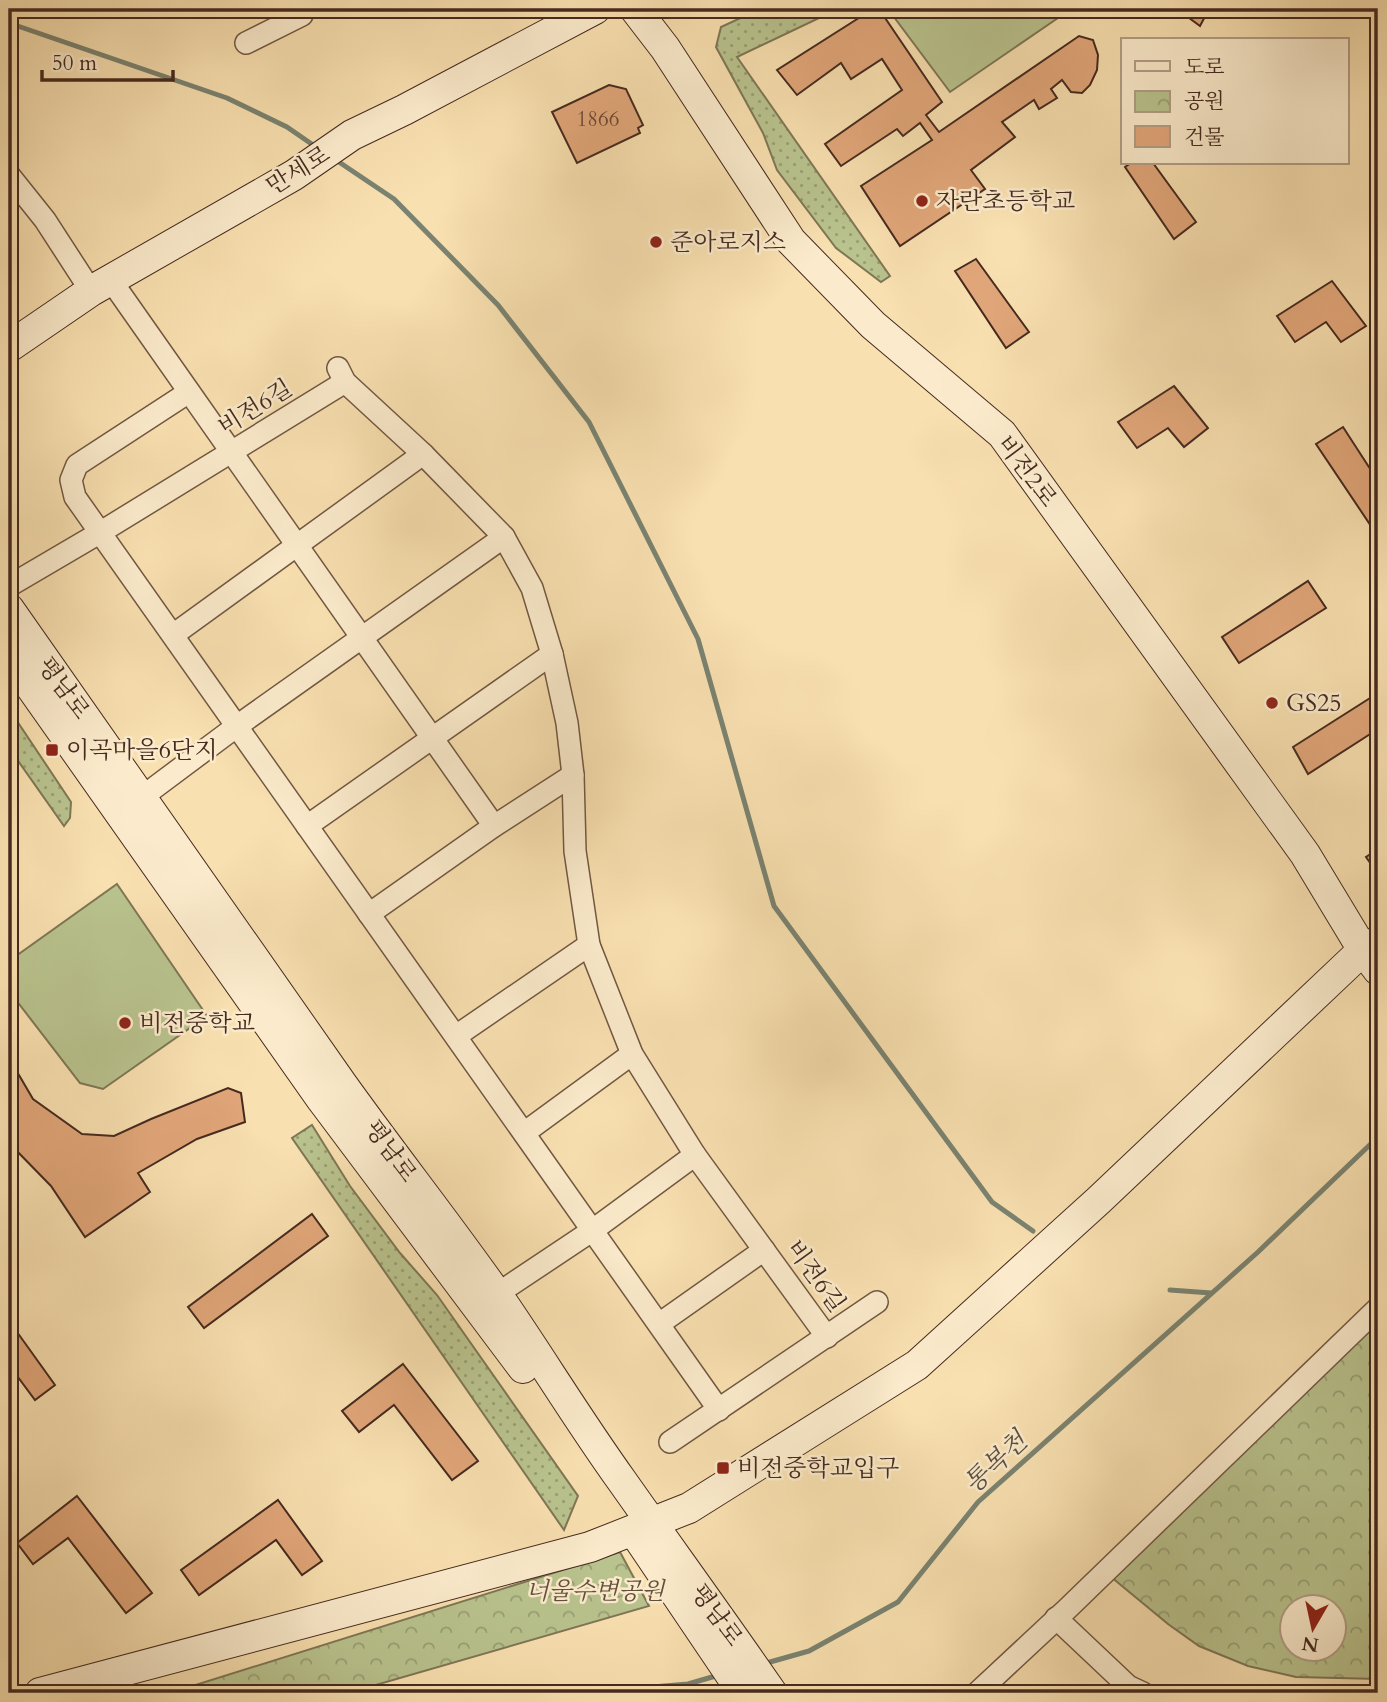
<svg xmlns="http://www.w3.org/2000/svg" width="1387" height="1702" viewBox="0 0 1387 1702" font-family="Cardo,'Noto Serif KR',serif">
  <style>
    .grass { fill: url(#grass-dots); stroke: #7f7656; stroke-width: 2 }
    .park { fill: url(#park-crowns); stroke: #7f7656; stroke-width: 2; fill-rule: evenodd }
    .pitch { fill: #b9c38e; stroke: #7f7656; stroke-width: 2 }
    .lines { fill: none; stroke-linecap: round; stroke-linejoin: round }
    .stream { stroke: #7a8371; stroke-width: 5 }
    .building { fill: #e1a679; stroke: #452a1f; stroke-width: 2 }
    .street-casing { stroke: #725843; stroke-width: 24 }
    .secondary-casing { stroke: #452a1f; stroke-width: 32 }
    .street { stroke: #fbebcc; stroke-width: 21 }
    .secondary { stroke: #fbebcc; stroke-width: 30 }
    .poi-dot { fill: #8f2418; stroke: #fbebcc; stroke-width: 2.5 }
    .labels { text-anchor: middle; stroke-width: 5; stroke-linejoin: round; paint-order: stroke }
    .number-label { font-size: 21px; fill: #6c4936 }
    .street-label { font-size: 24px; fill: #452a1f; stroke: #fbebcc }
    .poi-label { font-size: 24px; fill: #452a1f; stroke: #fbebcc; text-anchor: start }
    .park-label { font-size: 24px; font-style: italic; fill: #62503b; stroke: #fbebcc }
    .water-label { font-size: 26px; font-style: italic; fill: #5b4f41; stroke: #fbebcc }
  </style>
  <defs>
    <pattern id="grass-dots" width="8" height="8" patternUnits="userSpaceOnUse" patternTransform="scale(1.75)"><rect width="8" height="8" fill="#b9c38e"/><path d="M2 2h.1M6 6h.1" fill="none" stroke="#989f73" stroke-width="1.8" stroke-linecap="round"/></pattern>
    <pattern id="park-crowns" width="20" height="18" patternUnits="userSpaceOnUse" patternTransform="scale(1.75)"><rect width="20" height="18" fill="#b9c38e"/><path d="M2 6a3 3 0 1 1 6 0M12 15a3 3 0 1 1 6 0" fill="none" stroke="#989f73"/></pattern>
  </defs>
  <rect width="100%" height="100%" fill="#f9e0b0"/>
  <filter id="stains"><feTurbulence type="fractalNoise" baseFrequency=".00286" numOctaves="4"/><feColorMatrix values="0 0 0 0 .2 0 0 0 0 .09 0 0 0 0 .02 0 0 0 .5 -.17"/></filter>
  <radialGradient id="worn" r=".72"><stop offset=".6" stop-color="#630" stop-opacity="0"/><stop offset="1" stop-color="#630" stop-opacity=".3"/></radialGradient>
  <g class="grass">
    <path d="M760,9h78l-101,48 153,219 -9,6 -45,-34 -59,-78 -14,-37 -47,-86 5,-20z"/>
    <path d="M9,709l62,93 -1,16 -6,8 -55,-78z"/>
    <path d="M312,1125l38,61 50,67 37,42 141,201 -14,34 -272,-392z"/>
  </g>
  <g class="park">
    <path d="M1378,1308v371l-82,-2 -48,-11 -49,-20 -31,-22 -63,-52zM1292,1608h42v42h-42z"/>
    <path d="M620,1552l29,54 -301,87h-178z"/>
  </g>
  <g class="pitch">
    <path d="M888,9h183l-121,83z"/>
    <path d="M117,884l90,132 -104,73 -23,-6 -71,-92v-30z"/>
  </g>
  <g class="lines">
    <g class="stream">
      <path d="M9,23l218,75 60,29 29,20"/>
      <path d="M333,158l61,41 104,106 91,117 109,217 76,267 218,296 41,29"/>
      <path d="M1170,1290l41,3"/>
      <path d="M763,1664l46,-13 89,-49 80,-100 280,-250 120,-115"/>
      <path d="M581,1693l107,-9 31,-9"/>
    </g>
  </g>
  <g class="building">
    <path d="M873,9h6l63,93 -16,13 13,17 140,-96 14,4 5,15 -1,15 -7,15 -8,8 -11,-1 -9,-12 -11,9 6,9 -18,11 -5,-9 -32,22 13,15 -44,33 14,19 -85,57 -39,-60 71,-46 -12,-17 -17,13 -6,-7 -56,37 -16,-22 77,-54 -20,-31 -31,20 -10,-16 -44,32 -20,-25z"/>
    <path d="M1177,9h32l-9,17z"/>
    <path d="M609,85l17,4 17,36 -5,3 2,5 -63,30 -25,-51z"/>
    <path d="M1131,163h22l43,59 -22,17 -49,-72z"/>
    <path d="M976,259l53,73 -23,16 -51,-77z"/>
    <path d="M1332,281l34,45 -25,16 -15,-20 -31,20 -18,-26z"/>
    <path d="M1174,386l34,42 -24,19 -16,-19 -31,20 -19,-26z"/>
    <path d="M1343,427l35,54v49l-3,2 -59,-88z"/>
    <path d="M1308,581l18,27 -87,55 -17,-26z"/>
    <path d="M1378,693v36l-70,45 -15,-27z"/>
    <path d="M1378,849v25l-12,-17z"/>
    <path d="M9,1058l24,41 49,35 32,2 37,-17 77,-31 13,5 4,29 -48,17 -59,34 12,19 -65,45 -34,-51 -42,-43z"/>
    <path d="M312,1214l16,22 -124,92 -16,-21z"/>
    <path d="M12,1325l43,60 -20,15 -26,-35v-38z"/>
    <path d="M403,1364l75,97 -26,19 -58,-75 -35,27 -17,-21z"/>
    <path d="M77,1496l75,97 -26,20 -58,-75 -35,26 -16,-21z"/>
    <path d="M278,1500l44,61 -20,14 -26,-35 -77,55 -18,-25z"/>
  </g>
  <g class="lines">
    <g class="street-casing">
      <g id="street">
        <path d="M246,43l56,-28"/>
        <path d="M9,175l36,45 46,71"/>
        <path d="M110,279l384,547"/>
        <path d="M338,368l7,14 78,72 81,83 28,51 20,66 15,69 6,52 2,76 14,94 43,109 63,101 132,182"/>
        <path d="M189,392l-112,73 -6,15 4,17 644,913"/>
        <path d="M9,586l92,-54 244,-150"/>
        <path d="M173,635l250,-181"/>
        <path d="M142,797l95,-71 267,-189"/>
        <path d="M307,826l245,-172"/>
        <path d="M369,914l125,-88 79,-51"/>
        <path d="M456,1036l133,-91"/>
        <path d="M524,1133l108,-79"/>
        <path d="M485,1302l108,-72 102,-75"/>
        <path d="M659,1324l105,-74"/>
        <path d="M670,1442l207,-140"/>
        <path d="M1056,1618l72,68 15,7"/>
        <path d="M977,1693l89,-83 312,-302"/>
      </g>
    </g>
    <g class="secondary-casing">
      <g id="secondary">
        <path d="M635,9l30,39 126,193 82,84 129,109 303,420 58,96 15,20"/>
        <path d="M9,347l82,-56 203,-116 58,-40 52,-25 191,-101"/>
        <path d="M9,609c112,158 222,317 333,475 50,70 104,138 154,209 43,62 82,127 126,188 50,71 101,141 150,212"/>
        <path d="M9,656l313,444 201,268"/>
        <path d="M639,1539l104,154"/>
        <path d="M40,1693l550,-146 99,-39 228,-143 182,-165 264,-250 15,-9"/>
      </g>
    </g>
    <use href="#street" class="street"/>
    <use href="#secondary" class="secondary"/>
  </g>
  <g class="poi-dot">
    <circle cx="922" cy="201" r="7"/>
    <circle cx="656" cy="242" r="7"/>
    <circle cx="1272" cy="703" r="7"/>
    <rect x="45" y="743" width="14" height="14" rx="3.5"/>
    <circle cx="125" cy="1023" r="7"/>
    <rect x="716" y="1461" width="14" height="14" rx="3.5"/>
  </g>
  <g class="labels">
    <g class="number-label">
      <text x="598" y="126">1866</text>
    </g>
    <g class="street-label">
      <text transform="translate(298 170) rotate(-32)" y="8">만세로</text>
      <text transform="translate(255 407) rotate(-32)" y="8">비전6길</text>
      <text transform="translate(1027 471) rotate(53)" y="8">비전2로</text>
      <text transform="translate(64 688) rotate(54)" y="8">평남로</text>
      <text transform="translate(391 1151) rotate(54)" y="8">평남로</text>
      <text transform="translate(816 1276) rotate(54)" y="8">비전6길</text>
      <text transform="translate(717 1615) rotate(54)" y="8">평남로</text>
    </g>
    <g class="poi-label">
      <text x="936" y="209">자란초등학교</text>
      <text x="670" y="250">준아로지스</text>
      <text x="1286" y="711">GS25</text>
      <text x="66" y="758">이곡마을6단지</text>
      <text x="139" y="1031">비전중학교</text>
      <text x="737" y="1476">비전중학교입구</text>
    </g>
    <g class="park-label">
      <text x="595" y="1599">너울수변공원</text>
    </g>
    <g class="water-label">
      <text transform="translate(995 1462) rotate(-43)" y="9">통복천</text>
    </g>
  </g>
  <rect width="1387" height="1702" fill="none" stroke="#f9e0b0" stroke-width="35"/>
  <rect x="10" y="10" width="1366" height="1681" fill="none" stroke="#452a1f" stroke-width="3.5"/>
  <rect x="18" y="18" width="1352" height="1667" fill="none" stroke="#452a1f" stroke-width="2"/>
  <rect x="1121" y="38" width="228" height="126" fill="#fbebcc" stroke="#b29e87" stroke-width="2"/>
  <rect x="1135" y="61" width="35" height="10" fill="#fbebcc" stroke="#b29e87" stroke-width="2"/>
  <text x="1184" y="74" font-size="21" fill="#452a1f">도로</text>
  <rect x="1135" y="91" width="35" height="21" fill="url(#park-crowns)" stroke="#b29e87" stroke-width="2"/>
  <text x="1184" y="108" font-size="21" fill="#452a1f">공원</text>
  <rect x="1135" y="126" width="35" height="21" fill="#e1a679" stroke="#b29e87" stroke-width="2"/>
  <text x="1184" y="144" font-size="21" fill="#452a1f">건물</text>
  <g transform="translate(1313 1628) rotate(189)"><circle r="33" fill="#fbebcc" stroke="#b29e87" stroke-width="2"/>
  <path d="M0-5L12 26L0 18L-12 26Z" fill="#8f2418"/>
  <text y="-10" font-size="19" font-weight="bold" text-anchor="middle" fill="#452a1f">N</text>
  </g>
  <path d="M42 70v10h131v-10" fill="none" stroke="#452a1f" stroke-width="3.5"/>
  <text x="52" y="70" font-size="21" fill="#452a1f" stroke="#fbebcc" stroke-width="5" paint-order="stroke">50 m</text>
  <rect width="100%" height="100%" filter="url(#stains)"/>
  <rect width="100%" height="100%" fill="url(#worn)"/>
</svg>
